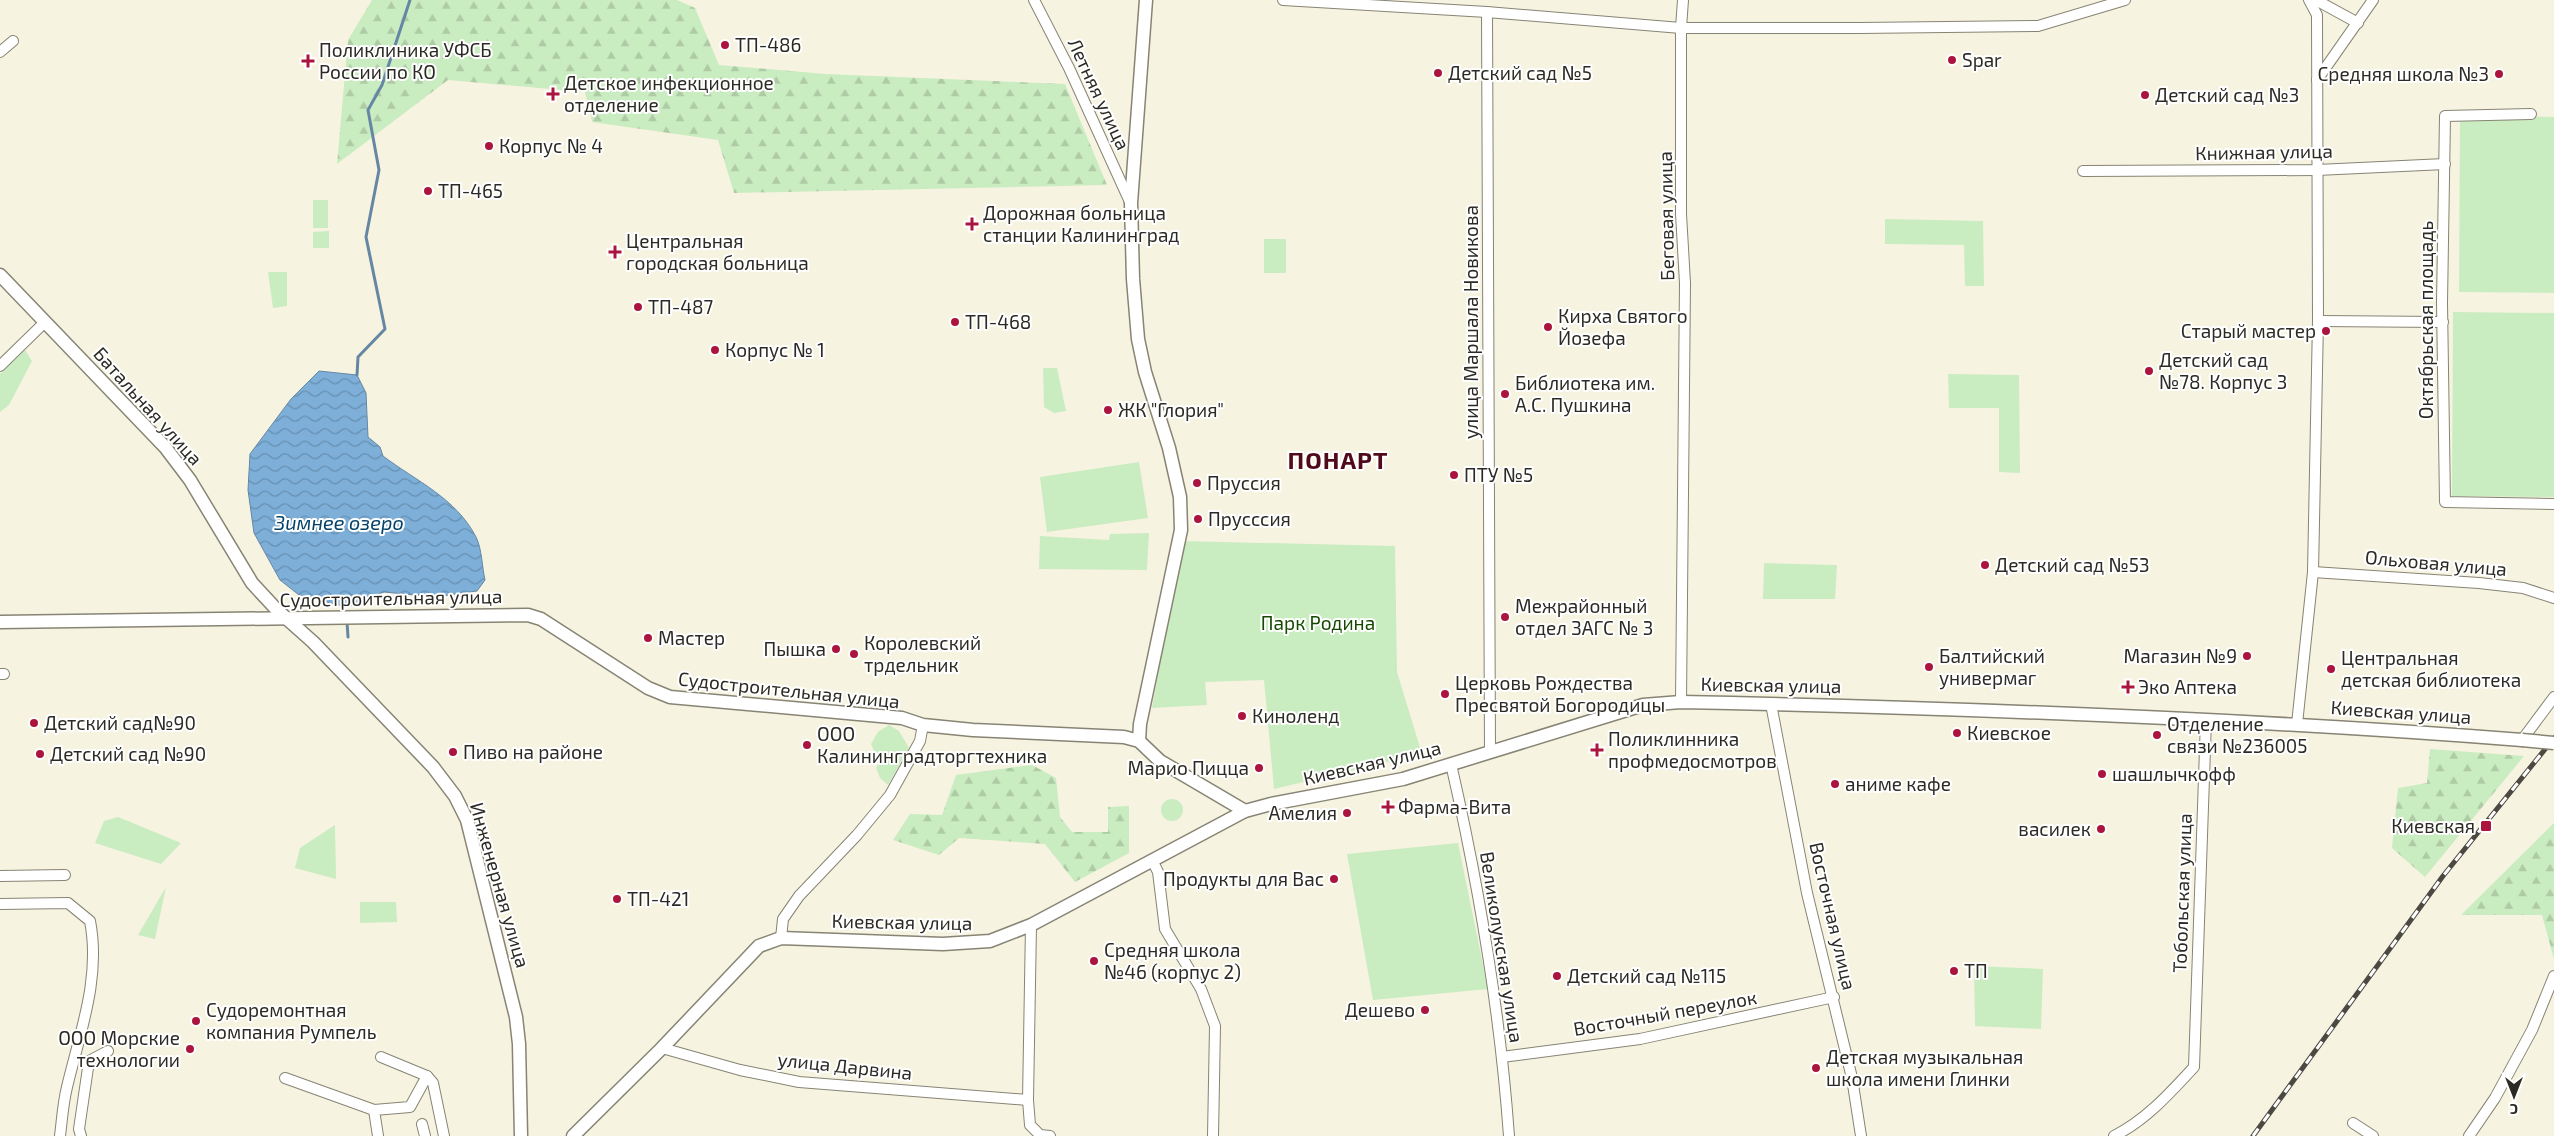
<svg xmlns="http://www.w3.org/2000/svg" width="2554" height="1136" viewBox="0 0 2554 1136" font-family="'Exo 2',sans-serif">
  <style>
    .green { fill: #caecc1 }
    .forest { fill: url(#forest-firs) }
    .water { fill: url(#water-waves); stroke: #6587a3 }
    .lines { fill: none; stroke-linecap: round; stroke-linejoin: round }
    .stream { stroke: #6587a3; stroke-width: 3 }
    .minor-casing { stroke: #878474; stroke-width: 12 }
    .major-casing { stroke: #878474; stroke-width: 15 }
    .minor { stroke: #fff; stroke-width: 10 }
    .major { stroke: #fff; stroke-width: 12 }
    .rail-casing { stroke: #4b4941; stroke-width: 5 }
    .rail { stroke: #fff; stroke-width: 3; stroke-dasharray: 9; stroke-linecap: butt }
    .major-bridge-casing { stroke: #878474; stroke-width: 15; stroke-linecap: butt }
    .major-bridge { stroke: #fff; stroke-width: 12 }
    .poi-dot { fill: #ab153d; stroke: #fff; stroke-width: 2 }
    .labels { text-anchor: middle; stroke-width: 4; stroke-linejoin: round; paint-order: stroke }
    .poi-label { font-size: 19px; fill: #2c2a24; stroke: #fff; text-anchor: start }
    .street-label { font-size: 19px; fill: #2c2a24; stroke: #fff }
    .park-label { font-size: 19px; fill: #154901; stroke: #fff }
    .water-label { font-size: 20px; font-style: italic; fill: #04426a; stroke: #fff }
    .district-label { font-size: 24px; font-weight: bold; letter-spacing: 1px; fill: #500a1a; stroke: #fff }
  </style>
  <defs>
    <pattern id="forest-firs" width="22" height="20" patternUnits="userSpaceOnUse" patternTransform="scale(1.25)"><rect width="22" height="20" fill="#caecc1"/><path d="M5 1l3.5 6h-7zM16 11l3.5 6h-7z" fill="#aecba6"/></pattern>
    <pattern id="water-waves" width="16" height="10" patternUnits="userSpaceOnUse" patternTransform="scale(1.25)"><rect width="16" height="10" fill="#7dafd9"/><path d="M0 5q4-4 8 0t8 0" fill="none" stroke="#678fb0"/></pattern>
  </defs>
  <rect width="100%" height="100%" fill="#f7f3e1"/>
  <g class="green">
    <path d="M2460,116l94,1v176l-95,-1z"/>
    <rect x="313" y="200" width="15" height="28"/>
    <path d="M1885,219l98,2 1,65h-19l-1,-41 -79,-1z"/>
    <path d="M329,231v17h-16v-16z"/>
    <rect x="1264" y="239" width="22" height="34"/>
    <path d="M268,272h19v34l-14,2z"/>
    <path d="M2453,312l101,1v184l-102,-1z"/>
    <path d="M25,350l7,11 -23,44 -9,7v-38z"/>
    <path d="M1043,368h14l9,43 -12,2 -10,-6z"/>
    <path d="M1948,374l71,1 1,98 -21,-1v-64h-50z"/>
    <path d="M1139,462l9,56 -101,14 -7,-55z"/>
    <path d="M1149,533l-2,37 -108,-1 1,-33 69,4 1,-6z"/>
    <path d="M1181,541l214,5 2,126 25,82 -148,35 -10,-109 -59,2 2,23 -55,3z"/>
    <path d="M1764,563l73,2 -2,34h-72z"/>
    <path d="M889,725l10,6 10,17 -21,37 -8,-7 -4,-10 6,-10 -8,-7 -3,-7 7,-12z"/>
    <circle cx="1172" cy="810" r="11"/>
    <path d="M118,817l63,26 -20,21 -66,-21 9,-22z"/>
    <path d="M335,825l1,54 -41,-11 5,-20z"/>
    <path d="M1458,843l30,146 -115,11 -26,-146z"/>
    <path d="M166,887l-11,52 -17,-4z"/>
    <path d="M360,902h36l1,20 -37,1z"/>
    <path d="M1974,966l69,3 -2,60 -66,-3z"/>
  </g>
  <g class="forest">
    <path d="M372,0h305l18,8 24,57 107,9 239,10 42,101 -373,8 -16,-53 -126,-18 -7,-30 -137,-12 -111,84 11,-124z"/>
    <path d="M2430,749l94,7 -99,121 -33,-29 6,-60 29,-5z"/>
    <path d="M1032,765l24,13 4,39 12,15h36v-25l21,-1v47l-54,29 -30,-38 -86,-6 -20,17 -46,-15 17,-26 32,1 14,-40z"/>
    <path d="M2554,823v136l-12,-44h-81z"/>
  </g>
  <path class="water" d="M319,371l38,4 9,18 2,44 12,10 3,9c33,25 73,42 93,81 6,12 6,30 9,43l-8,11 -42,6 -51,-5 -37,15 -48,-12 -19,-15 -26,-47 -6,-43 2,-36 41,-55z"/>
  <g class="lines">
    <g class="stream">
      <path d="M357,375l1,-18 27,-28 -19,-92 13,-67 -11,-60 14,-25 28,-85"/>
      <path d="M347,622l1,15"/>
    </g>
    <g class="minor-casing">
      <g id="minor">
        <path d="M1034,0l35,68 61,134"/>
        <path d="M1283,0l204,12 194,16h178l179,-2 87,-26"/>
        <path d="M2316,0l42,23"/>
        <path d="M1487,12l3,740"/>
        <path d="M0,52l13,-11"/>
        <path d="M2317,80l56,-80"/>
        <path d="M2531,114l-86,2 -3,187 3,199 109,2"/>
        <path d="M2083,171l234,-1 128,-6"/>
        <path d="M2318,321l125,1"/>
        <path d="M0,366l45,-44"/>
        <path d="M2313,572l166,11 44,5 31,10"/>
        <path d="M0,674h4"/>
        <path d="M1681,702l4,-419 -4,-69v-186l2,-28"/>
        <path d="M1771,704l36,189 45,185 9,58"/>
        <path d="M2297,724l16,-152 5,-251 -1,-306 -8,-15"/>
        <path d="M2522,740l32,-43"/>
        <path d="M1451,764c28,123 49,246 58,372"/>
        <path d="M1152,860l6,12 7,57 36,60 14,37 -2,110"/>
        <path d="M0,876l65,-1"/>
        <path d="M0,904l68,-1 22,18c11,57 -10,111 -23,166 -4,16 -5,33 -7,49"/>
        <path d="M1031,925l-3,175 2,25 10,10 10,1"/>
        <path d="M781,938l2,-19 16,-23 58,-61 33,-40 30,-54 3,-16"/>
        <path d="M662,1048l78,22 59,12 229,18"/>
        <path d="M381,1057l46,19 6,7 11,53"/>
        <path d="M1502,1057l138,-18 194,-42"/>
        <path d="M285,1078l89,32"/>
        <path d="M2353,1123l20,13"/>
        <path d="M422,1124l3,12"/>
        <path d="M81,1136l-2,-7 10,-68 19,-10"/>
        <path d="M378,1136l-4,-26 36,-3 17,-31"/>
        <path d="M2114,1136c32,-16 56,-43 80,-69l12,-347"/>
        <path d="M2469,1136l26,-38 37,-68 22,-54"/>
      </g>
    </g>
    <g class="major-casing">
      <g id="major">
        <path d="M0,275l165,172 25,33 62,103 25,27 36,32 120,125 22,29 12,24 49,197 3,27 2,92"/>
        <path d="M0,622l528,-7 13,4 107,69 22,9 232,21 21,7 50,5 151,7 15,4 21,20 85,50"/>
        <path d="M1139,741l1,-17 41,-194 -1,-33 -11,-49 -24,-76 -7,-33 -5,-60 -2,-76 15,-203"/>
        <path d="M573,1136l89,-88 97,-102 22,-8 162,6 47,-3 41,-16 214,-114 26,-7 132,-25 240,-74 38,-3c281,6 561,16 841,38"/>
      </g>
    </g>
    <use href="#minor" class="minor"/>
    <use href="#major" class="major"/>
    <g class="rail-casing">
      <path id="rail" d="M2253,1136l190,-260 111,-138"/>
    </g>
    <use href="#rail" class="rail"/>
    <g class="major-bridge-casing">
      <path id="major-bridge" d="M2522,740l32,3"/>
    </g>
    <use href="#major-bridge" class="major-bridge"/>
  </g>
  <g class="poi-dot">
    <circle cx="725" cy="45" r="5"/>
    <circle cx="1952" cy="60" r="5"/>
    <path d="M305.5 53.5h5v5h5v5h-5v5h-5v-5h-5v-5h5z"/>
    <circle cx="1438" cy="73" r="5"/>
    <circle cx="2499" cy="74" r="5"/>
    <path d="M550.5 86.5h5v5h5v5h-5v5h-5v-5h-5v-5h5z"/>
    <circle cx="2145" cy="95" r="5"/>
    <circle cx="489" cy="146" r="5"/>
    <circle cx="428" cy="191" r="5"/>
    <path d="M969.5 216.5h5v5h5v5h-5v5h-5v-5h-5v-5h5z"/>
    <path d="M612.5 244.5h5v5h5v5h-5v5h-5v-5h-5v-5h5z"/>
    <circle cx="638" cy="307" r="5"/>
    <circle cx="955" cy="322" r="5"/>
    <circle cx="1548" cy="327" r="5"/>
    <circle cx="2326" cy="331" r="5"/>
    <circle cx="715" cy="350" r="5"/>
    <circle cx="2149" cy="371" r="5"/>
    <circle cx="1505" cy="394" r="5"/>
    <circle cx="1108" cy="410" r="5"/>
    <circle cx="1454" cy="475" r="5"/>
    <circle cx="1197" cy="483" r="5"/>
    <circle cx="1198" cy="519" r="5"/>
    <circle cx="1985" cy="565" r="5"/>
    <circle cx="1505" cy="617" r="5"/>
    <circle cx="648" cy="638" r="5"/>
    <circle cx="836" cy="649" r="5"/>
    <circle cx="854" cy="654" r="5"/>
    <circle cx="2247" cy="656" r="5"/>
    <circle cx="1929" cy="667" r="5"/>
    <circle cx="2331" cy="669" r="5"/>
    <path d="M2125.5 679.5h5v5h5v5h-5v5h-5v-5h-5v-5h5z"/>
    <circle cx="1445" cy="694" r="5"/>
    <circle cx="1242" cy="716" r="5"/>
    <circle cx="34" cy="723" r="5"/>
    <circle cx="1957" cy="733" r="5"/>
    <circle cx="2157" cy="735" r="5"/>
    <circle cx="807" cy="745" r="5"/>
    <path d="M1594.5 742.5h5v5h5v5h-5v5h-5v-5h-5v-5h5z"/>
    <circle cx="453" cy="752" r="5"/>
    <circle cx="40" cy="754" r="5"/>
    <circle cx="1259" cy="768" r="5"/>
    <circle cx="2102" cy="774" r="5"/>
    <circle cx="1835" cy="784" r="5"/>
    <path d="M1385.5 799.5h5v5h5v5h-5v5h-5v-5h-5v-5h5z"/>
    <circle cx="1347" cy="813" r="5"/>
    <rect x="2480" y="820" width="12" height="12" rx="2.5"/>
    <circle cx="2101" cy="829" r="5"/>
    <circle cx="1334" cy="879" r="5"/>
    <circle cx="617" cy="899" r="5"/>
    <circle cx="1094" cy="961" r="5"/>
    <circle cx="1954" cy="971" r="5"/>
    <circle cx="1557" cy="976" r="5"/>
    <circle cx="1425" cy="1010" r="5"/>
    <circle cx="196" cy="1021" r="5"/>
    <circle cx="190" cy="1049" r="5"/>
    <circle cx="1816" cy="1068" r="5"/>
  </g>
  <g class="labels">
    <g class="poi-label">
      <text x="735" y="52">ТП-486</text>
      <text x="319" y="57">Поликлиника УФСБ<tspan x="319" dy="22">России по КО</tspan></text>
      <text x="1962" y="67">Spar</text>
      <text x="1448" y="80">Детский сад №5</text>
      <text x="2489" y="81" text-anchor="end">Средняя школа №3</text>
      <text x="564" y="90">Детское инфекционное<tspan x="564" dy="22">отделение</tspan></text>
      <text x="2155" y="102">Детский сад №3</text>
      <text x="499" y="153">Корпус № 4</text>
      <text x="438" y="198">ТП-465</text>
      <text x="983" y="220">Дорожная больница<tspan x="983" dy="22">станции Калининград</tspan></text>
      <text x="626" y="248">Центральная<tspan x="626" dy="22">городская больница</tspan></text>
      <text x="648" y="314">ТП-487</text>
      <text x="1558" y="323">Кирха Святого<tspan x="1558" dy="22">Йозефа</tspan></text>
      <text x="965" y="329">ТП-468</text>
      <text x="2316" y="338" text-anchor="end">Старый мастер</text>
      <text x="725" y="357">Корпус № 1</text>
      <text x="2159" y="367">Детский сад<tspan x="2159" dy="22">№78. Корпус 3</tspan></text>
      <text x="1515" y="390">Библиотека им.<tspan x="1515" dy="22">А.С. Пушкина</tspan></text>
      <text x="1118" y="417">ЖК "Глория"</text>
      <text x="1464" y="482">ПТУ №5</text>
      <text x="1207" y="490">Пруссия</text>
      <text x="1208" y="526">Прусссия</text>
      <text x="1995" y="572">Детский сад №53</text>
      <text x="1515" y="613">Межрайонный<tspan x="1515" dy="22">отдел ЗАГС № 3</tspan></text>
      <text x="658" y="645">Мастер</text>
      <text x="864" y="650">Королевский<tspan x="864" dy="22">трдельник</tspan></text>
      <text x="826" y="656" text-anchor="end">Пышка</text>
      <text x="1939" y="663">Балтийский<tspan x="1939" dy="22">универмаг</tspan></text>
      <text x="2237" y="663" text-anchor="end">Магазин №9</text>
      <text x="2341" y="665">Центральная<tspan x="2341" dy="22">детская библиотека</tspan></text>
      <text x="1455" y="690">Церковь Рождества<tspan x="1455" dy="22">Пресвятой Богородицы</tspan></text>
      <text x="2138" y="694">Эко Аптека</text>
      <text x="1252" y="723">Киноленд</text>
      <text x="44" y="730">Детский сад№90</text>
      <text x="2167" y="731">Отделение<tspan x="2167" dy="22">связи №236005</tspan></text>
      <text x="1967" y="740">Киевское</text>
      <text x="817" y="741">ООО<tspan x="817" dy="22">Калининградторгтехника</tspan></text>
      <text x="1608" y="746">Поликлинника<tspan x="1608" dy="22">профмедосмотров</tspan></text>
      <text x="463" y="759">Пиво на районе</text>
      <text x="50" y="761">Детский сад №90</text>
      <text x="1249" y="775" text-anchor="end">Марио Пицца</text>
      <text x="2112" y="781">шашлычкофф</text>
      <text x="1845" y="791">аниме кафе</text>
      <text x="1398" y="814">Фарма-Вита</text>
      <text x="1337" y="820" text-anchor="end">Амелия</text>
      <text x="2475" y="833" text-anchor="end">Киевская</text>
      <text x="2091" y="836" text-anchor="end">василек</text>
      <text x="1324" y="886" text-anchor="end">Продукты для Вас</text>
      <text x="627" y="906">ТП-421</text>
      <text x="1104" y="957">Средняя школа<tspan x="1104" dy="22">№46 (корпус 2)</tspan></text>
      <text x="1964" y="978">ТП</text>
      <text x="1567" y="983">Детский сад №115</text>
      <text x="206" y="1017">Судоремонтная<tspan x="206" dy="22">компания Румпель</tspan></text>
      <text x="1415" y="1017" text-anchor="end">Дешево</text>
      <text x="180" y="1045" text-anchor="end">ООО Морские<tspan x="180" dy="22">технологии</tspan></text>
      <text x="1826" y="1064">Детская музыкальная<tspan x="1826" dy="22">школа имени Глинки</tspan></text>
    </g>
    <g class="street-label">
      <text transform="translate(1099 94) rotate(65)" y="7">Летняя улица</text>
      <text transform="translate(2264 152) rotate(-1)" y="7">Книжная улица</text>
      <text transform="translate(1666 216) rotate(-91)" y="7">Беговая улица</text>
      <text transform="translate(2426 320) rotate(-90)" y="7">Октябрьская площадь</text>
      <text transform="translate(1471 322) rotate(-90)" y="7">улица Маршала Новикова</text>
      <text transform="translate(148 406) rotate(48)" y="7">Батальная улица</text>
      <text transform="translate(2436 563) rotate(5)" y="7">Ольховая улица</text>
      <text transform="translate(391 598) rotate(-1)" y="7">Судостроительная улица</text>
      <text transform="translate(1771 685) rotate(1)" y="7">Киевская улица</text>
      <text transform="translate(789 690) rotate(6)" y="7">Судостроительная улица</text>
      <text transform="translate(2401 712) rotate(4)" y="7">Киевская улица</text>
      <text transform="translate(1372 763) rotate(-13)" y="7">Киевская улица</text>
      <text transform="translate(500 885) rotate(74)" y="7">Инженерная улица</text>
      <text transform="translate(2182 893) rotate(-88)" y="7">Тобольская улица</text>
      <text transform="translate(1833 916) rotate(77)" y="7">Восточная улица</text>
      <text transform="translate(902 922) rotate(1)" y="7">Киевская улица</text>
      <text transform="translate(1502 947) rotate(81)" y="7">Великолукская улица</text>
      <text transform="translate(1665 1013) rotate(-10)" y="7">Восточный переулок</text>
      <text transform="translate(845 1066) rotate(6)" y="7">улица Дарвина</text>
    </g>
    <g class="park-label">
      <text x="1318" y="630">Парк Родина</text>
    </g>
    <g class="water-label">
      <text x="339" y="530">Зимнее озеро</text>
    </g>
    <g class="district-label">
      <text x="1338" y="469">ПОНАРТ</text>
    </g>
  </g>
  <g transform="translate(2514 1096) rotate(180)" stroke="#ffffff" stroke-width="4" paint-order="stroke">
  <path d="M0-4L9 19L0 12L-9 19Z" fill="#2c2a24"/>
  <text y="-8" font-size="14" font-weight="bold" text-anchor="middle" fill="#2c2a24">С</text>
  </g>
</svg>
